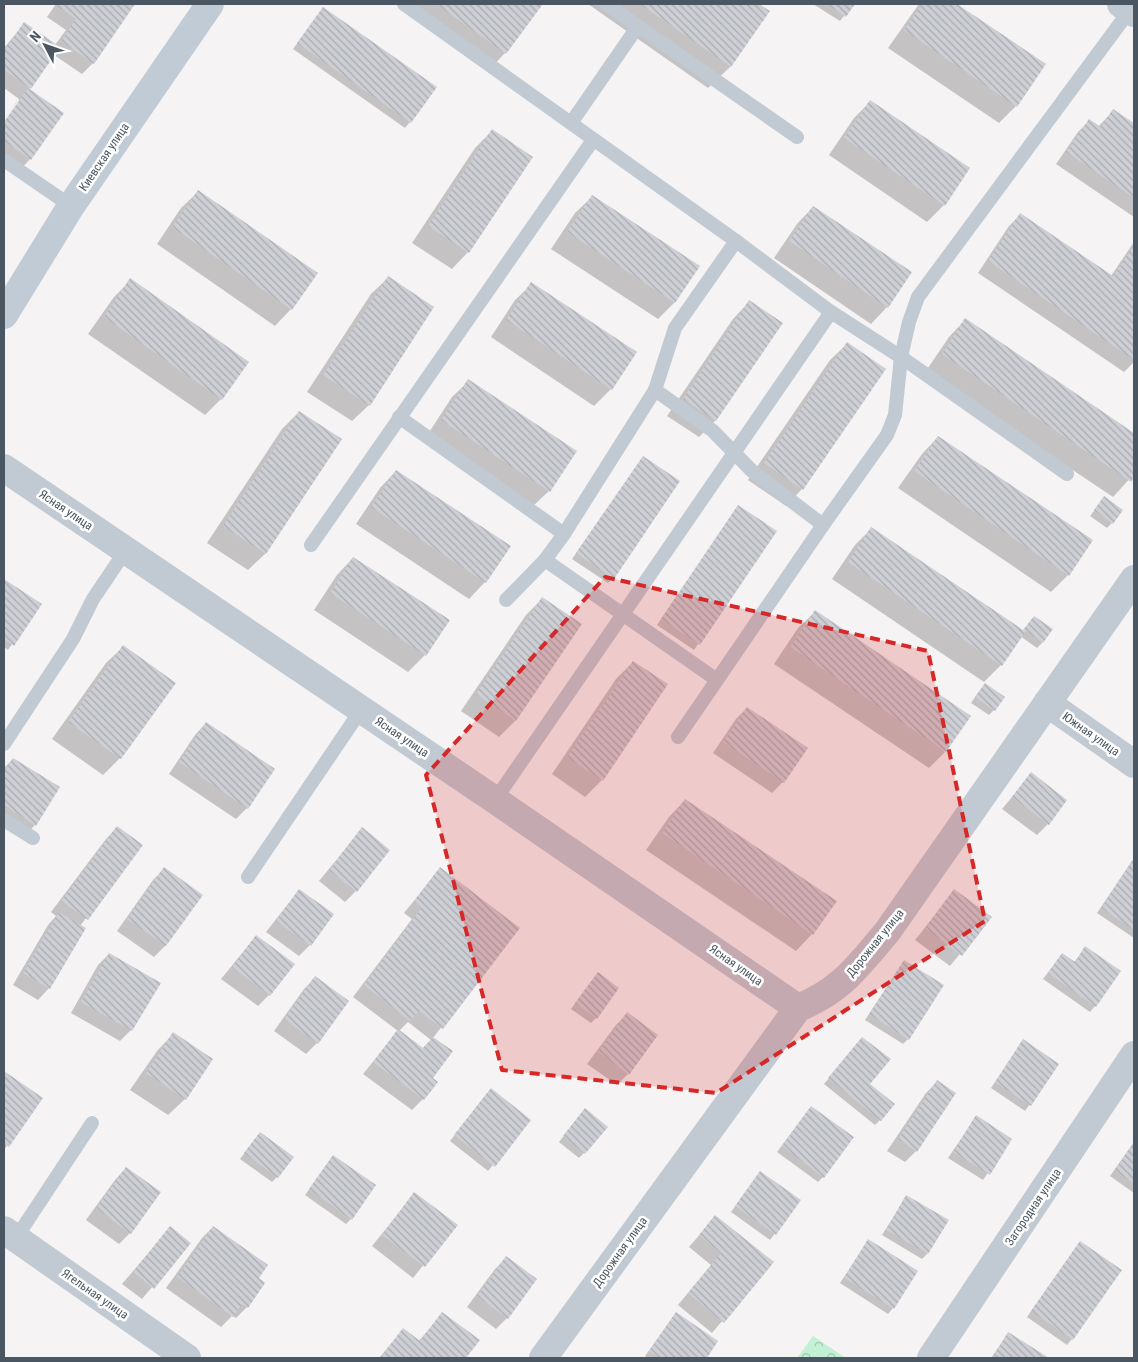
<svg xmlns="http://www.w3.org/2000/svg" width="1138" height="1362" viewBox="0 0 1138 1362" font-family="'Roboto Condensed',sans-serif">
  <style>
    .forest { fill: url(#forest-crowns) }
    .shadow { fill: #0003; fill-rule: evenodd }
    .building { fill: url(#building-back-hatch) }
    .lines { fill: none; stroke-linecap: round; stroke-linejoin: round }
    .lane { stroke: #c1cad2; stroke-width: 14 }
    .street { stroke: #c1cad2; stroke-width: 28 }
    .secondary { stroke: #c1cbd6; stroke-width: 28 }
    .marked { fill: #d62828; fill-opacity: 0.2; stroke: #d62828; stroke-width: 4; stroke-dasharray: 10 6; stroke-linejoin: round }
    .labels { text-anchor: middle; stroke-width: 5; stroke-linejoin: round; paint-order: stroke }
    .street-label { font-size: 12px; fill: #4a5661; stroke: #fff }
  </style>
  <defs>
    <pattern id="forest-crowns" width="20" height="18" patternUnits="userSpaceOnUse" patternTransform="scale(1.25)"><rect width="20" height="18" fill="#c3f1d5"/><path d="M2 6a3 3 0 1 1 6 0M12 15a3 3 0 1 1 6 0" fill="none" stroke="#a0c6b0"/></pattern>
    <pattern id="building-back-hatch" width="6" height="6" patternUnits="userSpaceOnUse" patternTransform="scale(1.25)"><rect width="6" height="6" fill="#cdcfd5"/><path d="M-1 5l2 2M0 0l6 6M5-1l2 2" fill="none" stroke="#a8abb0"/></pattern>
  </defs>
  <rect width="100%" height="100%" fill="#f5f3f3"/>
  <path class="forest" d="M813,1336l33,22h-49z"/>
  <g class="shadow">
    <path d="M56,4h78l-41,59 -11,11 -28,-19 -26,35 2,69 -11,12 -15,-11v-36l17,-24h-3l-14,20 13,-19 2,-2 -15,-11v-40l20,-24 31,21 11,-15 -19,-13z"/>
    <path d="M397,4h144l-36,49 -16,17z"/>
    <path d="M588,4h169l11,8 -38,55 -22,21z"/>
    <path d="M813,4h40l-13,17z"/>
    <path d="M919,4h36l89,60 -28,42 -17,17 -111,-75z"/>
    <path d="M323,8l87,114 -5,6 -112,-79z"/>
    <path d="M870,102l74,103 -17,17 -98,-67 25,-37z"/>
    <path d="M1113,111l21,14v92l-78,-53 22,-32 11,-11 9,6z"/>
    <path d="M492,131l-24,121 -16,17 -40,-26 63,-95z"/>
    <path d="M198,192l93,117 -16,17 -118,-82 24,-36z"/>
    <path d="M592,197l106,69 -24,37 -16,16 -107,-70 24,-36z"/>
    <path d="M813,207l74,100 -16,17 -97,-66 23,-34z"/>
    <path d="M1020,215l91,61 23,-34v120l-10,10 -146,-99 31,-47z"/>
    <path d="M388,278l-19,127 -17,16 -45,-29 64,-98z"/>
    <path d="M131,280l90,119 -16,16 -117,-81 26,-37z"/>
    <path d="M532,284l79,105 -17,17 -103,-69 24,-37z"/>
    <path d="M749,302l32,22 -66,97 -16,16 -32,-21 66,-97z"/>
    <path d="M965,320l169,114v40l-21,23 -187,-126 23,-34z"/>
    <path d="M847,344l-45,145 -16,17 -38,-26 82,-120z"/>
    <path d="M469,381l80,110 -17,16 -106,-70 26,-40z"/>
    <path d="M299,412l42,28 -76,114 -17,16 -41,-27 75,-114z"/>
    <path d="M938,437l153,104 -23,34 -17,17 -153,-104 24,-34z"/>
    <path d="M643,458l-30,120 -5,5 -36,-24z"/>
    <path d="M396,471l89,111 -16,17 -113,-75 24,-36z"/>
    <path d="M1104,498l8,25 -5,5 -17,-12z"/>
    <path d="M738,506l38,26 -82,118 -37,-25z"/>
    <path d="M871,529l152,102 11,-14 8,26 -5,5 -17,-12 -19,29 -17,17 -152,-103 23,-34z"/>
    <path d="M353,558l72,97 -17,17 -94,-62 23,-35z"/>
    <path d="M4,580l36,24 -32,46 -4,-3z"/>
    <path d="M542,599l38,25 -65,97 -16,16 -38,-26 65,-96z"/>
    <path d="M815,612l130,140 -16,16 -155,-104 24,-36z"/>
    <path d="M123,647l51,36 -54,75 -17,17 -51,-36 54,-76z"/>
    <path d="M633,662l33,23 -64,95 -17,17 -33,-23 64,-95z"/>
    <path d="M980,690l14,20 -5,5 -18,-12z"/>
    <path d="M747,708l36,74 -11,11 -59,-40 23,-34z"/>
    <path d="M206,723l68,46 -27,39 -11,11 -67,-45 26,-39z"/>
    <path d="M13,759l22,66 -11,11 -20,-13v-55z"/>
    <path d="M1031,774l17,50 -11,11 -35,-26z"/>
    <path d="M685,800l127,134 -16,17 -150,-101 23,-33z"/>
    <path d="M117,827l24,19 -61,80 -31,62 -11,12 -25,-15 35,-60 8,-9 -5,-4 55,-73z"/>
    <path d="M362,829l-6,62 -11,11 -26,-21z"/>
    <path d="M1134,858v80l-37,-25z"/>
    <path d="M164,869l37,26 -36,51 -11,11 -37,-26 36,-51z"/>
    <path d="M440,869l78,59 -85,110 -2,41 -8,20 -11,11 -49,-36 35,-43 -45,-34 59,-78 -8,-6zM408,1022l23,18 -9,9 -23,-18z"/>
    <path d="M299,890l11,55 -11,11 -33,-24z"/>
    <path d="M955,890l35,27 -40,49 -35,-26z"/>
    <path d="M256,936l13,59 -11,11 -37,-27z"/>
    <path d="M1086,948l9,58 -5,6 -47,-33 19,-25 12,8z"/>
    <path d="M109,954l22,76 -11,11 -49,-28 27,-48z"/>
    <path d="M905,961l3,78 -5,5 -38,-24z"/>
    <path d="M315,978l2,65 -11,11 -32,-23 30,-42z"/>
    <path d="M593,979l3,39 -5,5 -20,-14z"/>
    <path d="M627,1014l1,60 -11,11 -30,-21 29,-39z"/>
    <path d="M173,1034l12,65 -17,16 -38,-25 27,-39z"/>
    <path d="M862,1038l7,46 11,36 -5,5 -51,-41z"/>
    <path d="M1023,1041l35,23 -33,47 -34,-23z"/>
    <path d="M4,1073l37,26 -37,51z"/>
    <path d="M937,1082l-21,69 -11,11 -18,-11 39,-58z"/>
    <path d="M486,1095l44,25 -42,51 -38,-30z"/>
    <path d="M806,1113l17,64 -5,5 -41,-30z"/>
    <path d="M580,1115l4,38 -5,5 -20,-16z"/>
    <path d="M976,1117l35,22 -28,41 -35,-22z"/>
    <path d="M255,1139l22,38 -5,5 -32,-23z"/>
    <path d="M1134,1142v51l-24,-17z"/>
    <path d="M333,1157l18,62 -5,5 -41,-29z"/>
    <path d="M126,1168l4,65 -11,11 -33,-24 29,-40z"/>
    <path d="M760,1172l40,28 -30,40 -39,-28z"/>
    <path d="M415,1193l41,32 -43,53 -41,-32z"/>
    <path d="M906,1197l21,57 -5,5 -40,-24z"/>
    <path d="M715,1217l57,45 -60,71 -34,-28 33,-40 -22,-18z"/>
    <path d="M213,1227l44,52 7,5 -17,23 -11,11 -4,-2 -11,11 -55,-39 36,-50z"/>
    <path d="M170,1228l19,15 -47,56 -20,-15z"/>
    <path d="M868,1241l25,67 -5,6 -48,-31z"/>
    <path d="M1080,1242l-8,97 -5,6 -40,-28z"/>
    <path d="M506,1258l1,60 -11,11 -29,-22 28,-38z"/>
    <path d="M676,1313l41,29 -12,16h-58l-2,-2z"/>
    <path d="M442,1314l36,27 -13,17h-86l24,-28 15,12z"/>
    <path d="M1008,1334l38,24h-55z"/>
  </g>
  <g class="building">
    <path d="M58,4h77l-41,60 -33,-23 15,-22 -19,-13z"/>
    <path d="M436,4h107l-37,50z"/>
    <path d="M640,4h119l11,7 -39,56z"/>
    <path d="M826,4h29l-9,13z"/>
    <path d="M922,4h35l89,60 -29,43 -113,-77z"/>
    <path d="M323,7l114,80 -26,36 -114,-80z"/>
    <path d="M24,22l36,25 -29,42 -27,-19v-19z"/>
    <path d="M28,88l36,25 -33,47 -27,-19v-19z"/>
    <path d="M870,100l100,68 -25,38 -101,-68z"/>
    <path d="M1113,109l21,14v75l-68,-46 23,-33 12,8z"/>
    <path d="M492,129l41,28 -64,96 -41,-27z"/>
    <path d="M198,190l120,83 -26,37 -120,-83z"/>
    <path d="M592,195l108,71 -25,37 -108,-71z"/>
    <path d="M813,206l99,66 -24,36 -99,-67z"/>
    <path d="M1020,213l93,63 21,-31v115l-146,-99z"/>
    <path d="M388,276l46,31 -64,99 -47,-31z"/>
    <path d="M130,278l119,84 -27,38 -118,-83z"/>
    <path d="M531,282l106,70 -25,38 -106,-70z"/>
    <path d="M749,300l34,23 -67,98 -33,-22z"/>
    <path d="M965,318l169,115v44l-3,5 -189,-128z"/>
    <path d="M847,342l39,27 -83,121 -39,-27z"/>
    <path d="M468,379l109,72 -27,41 -109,-72z"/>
    <path d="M299,411l43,28 -76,115 -43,-28z"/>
    <path d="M938,436l155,104 -24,36 -155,-105z"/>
    <path d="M643,456l37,25 -66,98 -38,-26z"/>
    <path d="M396,470l115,76 -25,37 -115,-76z"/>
    <path d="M1104,496l19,14 -10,14 -19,-14z"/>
    <path d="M738,505l39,26 -77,114 -39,-26z"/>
    <path d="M871,527l152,103 11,-14 19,13 -10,14 -17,-12 -24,35 -154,-104z"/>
    <path d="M353,557l97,63 -24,36 -96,-63z"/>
    <path d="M4,579l38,25 -28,42 -10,-7z"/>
    <path d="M542,597l40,27 -66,97 -40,-27z"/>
    <path d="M815,610l156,106 -25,36 -156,-105z"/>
    <path d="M123,645l53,38 -55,76 -53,-37z"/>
    <path d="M633,661l35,23 -65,97 -36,-24z"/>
    <path d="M985,683l20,14 -10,14 -20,-14z"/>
    <path d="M747,707l61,41 -24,35 -61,-41z"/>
    <path d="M206,722l69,47 -27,40 -69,-47z"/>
    <path d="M13,758l47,29 -24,39 -32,-21v-33z"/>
    <path d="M1031,772l36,28 -18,25 -37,-28z"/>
    <path d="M685,799l152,102 -24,34 -151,-102z"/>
    <path d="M117,826l26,19 -55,75 -27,-19z"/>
    <path d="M362,827l28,23 -33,42 -28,-22z"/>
    <path d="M1134,858v72l-33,-22z"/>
    <path d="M164,867l39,28 -37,51 -39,-27z"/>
    <path d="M440,867l80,61 -77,101 -24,-18 -9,10 -46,-36 58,-78 -8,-6z"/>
    <path d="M299,889l35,25 -23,32 -35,-25z"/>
    <path d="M954,889l38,28 -30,39 -37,-28z"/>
    <path d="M59,912l27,16 -36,61 -27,-16z"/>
    <path d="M256,935l39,29 -25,32 -38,-29z"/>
    <path d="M1085,946l36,25 -25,36 -48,-34 14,-20 13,9z"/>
    <path d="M109,953l52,30 -29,48 -51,-29z"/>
    <path d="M904,960l40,25 -35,55 -40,-26z"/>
    <path d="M598,972l21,16 -22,31 -22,-16z"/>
    <path d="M315,976l34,25 -31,43 -34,-25z"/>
    <path d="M627,1012l31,23 -29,40 -31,-23z"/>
    <path d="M398,1029l25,19 10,-11 20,14 -20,27 5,4 -14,18 -51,-38z"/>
    <path d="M173,1032l40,27 -27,41 -40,-27z"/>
    <path d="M862,1037l29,22 -21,25 25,20 -14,17 -53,-43z"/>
    <path d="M1023,1039l36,25 -28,42 -36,-24z"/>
    <path d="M4,1071l39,27 -34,49 -5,-4z"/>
    <path d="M937,1080l19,13 -39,59 -19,-13z"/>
    <path d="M491,1088l40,32 -36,47 -41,-32z"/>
    <path d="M811,1106l43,31 -30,41 -42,-32z"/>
    <path d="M585,1108l23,19 -23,27 -22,-18z"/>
    <path d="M976,1115l36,24 -22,36 -37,-23z"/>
    <path d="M260,1132l34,25 -16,21 -34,-25z"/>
    <path d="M1134,1142v42l-19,-14z"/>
    <path d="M333,1155l43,30 -24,35 -43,-31z"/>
    <path d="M126,1167l35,25 -30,42 -35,-26z"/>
    <path d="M760,1171l41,29 -25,35 -41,-29z"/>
    <path d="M414,1192l44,33 -33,42 -43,-32z"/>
    <path d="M906,1195l43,25 -21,34 -42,-24z"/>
    <path d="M715,1215l59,47 -50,61 -36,-30 33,-40 -22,-18z"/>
    <path d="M170,1226l21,17 -37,46 -21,-17z"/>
    <path d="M213,1226l55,39 -9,13 6,5 -17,25 -6,-4 -9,13 -56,-40z"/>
    <path d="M868,1239l50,32 -24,38 -50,-31z"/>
    <path d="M1080,1241l42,29 -49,70 -42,-29z"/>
    <path d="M506,1256l31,23 -29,40 -31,-23z"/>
    <path d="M442,1312l38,28 -14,18h-86l23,-30 17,13z"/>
    <path d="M676,1312l42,29 -11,17h-47l-11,-7z"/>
    <path d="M1008,1332l41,26h-57z"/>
  </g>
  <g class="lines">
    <g class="lane">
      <path d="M404,4l332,237 95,71 -336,488"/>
      <path d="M606,4l191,133"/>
      <path d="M571,123l67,-97"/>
      <path d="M4,160l67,46"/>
      <path d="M831,312l70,45 166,117"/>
      <path d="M655,390l58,41 39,40 71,54"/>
      <path d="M399,417l165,117"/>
      <path d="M311,545l282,-405"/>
      <path d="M545,560l172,120"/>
      <path d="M506,600l39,-40 19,-26 91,-144 20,-62 61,-87"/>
      <path d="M678,737l145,-212 64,-90 8,-20 6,-58 8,-35 9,-25 212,-287"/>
      <path d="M4,744l69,-105 20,-40 33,-49"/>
      <path d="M4,820l29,18"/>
      <path d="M248,877l113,-167"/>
      <path d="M16,1238l76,-115"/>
    </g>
    <g class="street">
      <path d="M1121,4l13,9"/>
      <path d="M4,468l491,332 303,208"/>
      <path d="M1047,703l87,61"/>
      <path d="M4,1230l183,128"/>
      <path d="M543,1358l255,-350c43,-17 60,-42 89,-76l247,-353"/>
      <path d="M931,1358l203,-303"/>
    </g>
    <path class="secondary" d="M4,315l67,-109 139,-202"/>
  </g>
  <path class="marked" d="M605,577l323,74 57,270 -269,172 -214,-23 -76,-295z"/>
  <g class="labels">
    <g class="street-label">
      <text transform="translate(104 157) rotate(-56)" y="4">Киевская улица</text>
      <text transform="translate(66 510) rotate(34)" y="4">Ясная улица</text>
      <text transform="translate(1091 734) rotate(35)" y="4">Южная улица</text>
      <text transform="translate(402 737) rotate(34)" y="4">Ясная улица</text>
      <text transform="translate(875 943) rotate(-51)" y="4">Дорожная улица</text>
      <text transform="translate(736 965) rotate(35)" y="4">Ясная улица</text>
      <text transform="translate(1033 1207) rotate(-56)" y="4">Загородная улица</text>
      <text transform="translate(620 1252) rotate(-54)" y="4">Дорожная улица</text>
      <text transform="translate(95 1294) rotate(35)" y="4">Ягельная улица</text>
    </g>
  </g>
  <rect width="1138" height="1362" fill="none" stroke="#4a5661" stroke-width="10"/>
  <g transform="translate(45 45) rotate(311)" stroke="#ffffff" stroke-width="4" paint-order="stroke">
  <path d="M0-4L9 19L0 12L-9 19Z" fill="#4a5661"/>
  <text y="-8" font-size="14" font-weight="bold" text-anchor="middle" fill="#4a5661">N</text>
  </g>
</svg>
